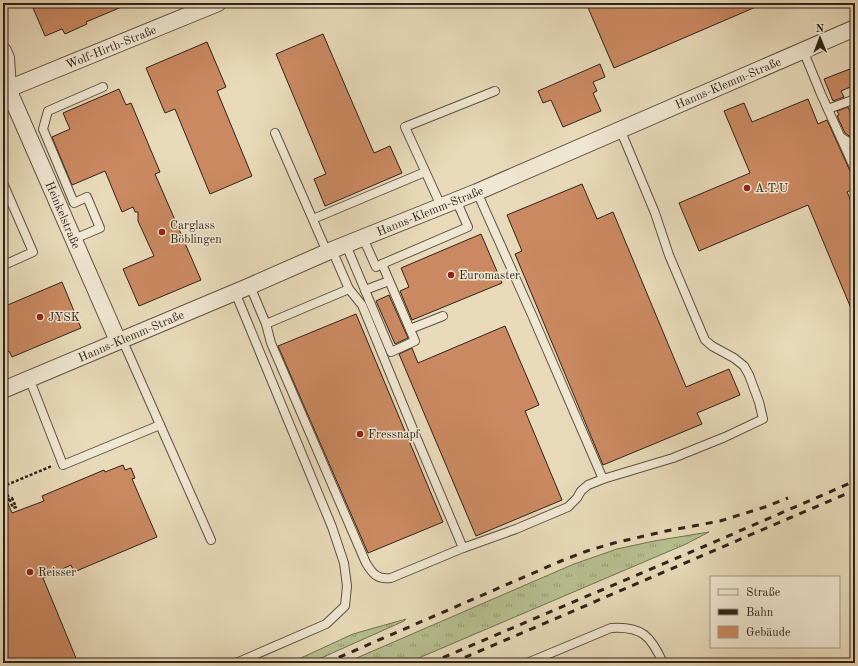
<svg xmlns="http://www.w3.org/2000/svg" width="858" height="666" viewBox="0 0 858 666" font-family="'Old Standard TT',serif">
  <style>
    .grass { fill: url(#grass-tufts); stroke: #727054 }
    .building { fill: #ca8961; stroke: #2f221a }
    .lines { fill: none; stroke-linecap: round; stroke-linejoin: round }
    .lane-casing { stroke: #5d5042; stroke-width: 10 }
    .street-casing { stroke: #5d5042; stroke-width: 18 }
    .path { stroke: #2f221a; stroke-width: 2.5; stroke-dasharray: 3 2; stroke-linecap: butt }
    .lane { stroke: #f0e7d2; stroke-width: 8 }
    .street { stroke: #f0e7d2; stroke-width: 16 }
    .rail { stroke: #2f221a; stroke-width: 3; stroke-dasharray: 7 7; stroke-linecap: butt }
    .poi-dot { fill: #8f2418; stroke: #f0e7d2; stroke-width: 1.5 }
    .labels { text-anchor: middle; stroke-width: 3; stroke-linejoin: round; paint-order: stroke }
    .street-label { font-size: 12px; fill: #2f221a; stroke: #f0e7d2 }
    .poi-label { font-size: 12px; fill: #2f221a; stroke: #f0e7d2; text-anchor: start }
  </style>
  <defs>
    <pattern id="grass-tufts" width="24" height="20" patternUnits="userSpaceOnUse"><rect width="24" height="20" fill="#b6bf8f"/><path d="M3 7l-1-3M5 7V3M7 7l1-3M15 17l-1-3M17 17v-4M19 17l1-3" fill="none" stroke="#949b74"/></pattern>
  </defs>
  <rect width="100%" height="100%" fill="#e8dab9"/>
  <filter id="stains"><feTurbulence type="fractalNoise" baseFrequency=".005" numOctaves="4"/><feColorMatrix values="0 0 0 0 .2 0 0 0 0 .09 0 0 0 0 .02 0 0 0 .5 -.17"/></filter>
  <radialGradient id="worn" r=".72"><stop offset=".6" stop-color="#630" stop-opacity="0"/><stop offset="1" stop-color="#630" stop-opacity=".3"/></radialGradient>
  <g class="grass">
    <path d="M709,532l-23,12 -279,119h-62l229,-99 43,-15 37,-8z"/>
    <path d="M406,619l-2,2 -94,42h-20l63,-29z"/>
  </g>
  <g class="building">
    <path d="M31,3h100l-45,19 1,2 -22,10 -3,-5 -17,7z"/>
    <path d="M586,3h179l-151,65z"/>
    <path d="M323,34l51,119 16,-7 12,27 -77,33 -11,-27 12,-5 -50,-120z"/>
    <path d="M207,42l19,45 -9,4 35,85 -42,18 -35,-85 -10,4 -19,-45z"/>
    <path d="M600,64l5,13 -12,5 4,9 -4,2 8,18 -38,16 -12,-27 -8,3 -5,-12z"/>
    <path d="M855,67v18l-14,6 3,6 -11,4 -9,-22z"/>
    <path d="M119,89l7,16 5,-2 29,69 -5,2 46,106 -62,26 -16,-37 31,-13 -16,-35v-9h-3l-2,-5 -11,5 -17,-41 -33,14 -20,-48 18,-8 -7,-16z"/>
    <path d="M808,99l10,25 9,-4 23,51 2,3h3v14l-8,4 8,18v108l-47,-113 -109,46 -20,-48 71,-30 -26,-62 20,-8 8,19z"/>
    <path d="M848,107l7,16v15h-3l-7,-5 -8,-17 2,-1 -2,-4z"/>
    <path d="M582,184l15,35 16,-7 73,175 43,-18 11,26 -43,18 5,11 -99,41 -88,-211 7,-3 -15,-36z"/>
    <path d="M481,234l21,49 -90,37 -12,-29 9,-4 -8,-19z"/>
    <path d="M62,282l19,46 -69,29 -3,-6 -6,3v-47z"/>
    <path d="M389,295l19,43 -13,6 -19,-43z"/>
    <path d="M356,314l87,208 -75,31 -90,-207z"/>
    <path d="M505,326l34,79 -14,6 37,89 -86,36 -77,-182 13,-6 6,15z"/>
    <path d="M123,465l2,5 6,-2 4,10 -3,1 25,58 -83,35 -3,-7 -28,13 35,85h-75v-172l9,22 32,-12 -2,-5 62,-26 1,2z"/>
  </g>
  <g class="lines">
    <g class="lane-casing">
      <g id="lane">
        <path d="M803,50l18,44 34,75"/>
        <path d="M828,109l27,-10"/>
        <path d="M275,133l52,119"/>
        <path d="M842,138l8,5 5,1"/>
        <path d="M3,183l30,69 -29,13 -1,-3"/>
        <path d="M477,192l55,123 71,164"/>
        <path d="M441,206l-36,-79 90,-36"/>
        <path d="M313,219l112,-47"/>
        <path d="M74,239l26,-11 -13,-31 -13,6 -31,-74 5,-18 55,-24"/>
        <path d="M346,245l45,107 24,-11 -33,-77 -6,3 -13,-29"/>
        <path d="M382,264l86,-37 -12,-27"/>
        <path d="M250,286l16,38 5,19 95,220c6,10 11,17 25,15l72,-30 -46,-109 -55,-134 -13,-16 -17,-39"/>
        <path d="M365,290l24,-9"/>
        <path d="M235,292l97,235 12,36 3,23 -2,20 -19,18 -90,39"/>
        <path d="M266,324l83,-35"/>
        <path d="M410,329l33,-13"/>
        <path d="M122,339l89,201"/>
        <path d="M29,378l34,87 97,-40"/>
        <path d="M463,548l53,-19 52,-22 9,-9 4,-7 7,-6 15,-6 70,-21 52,-21 38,-18 -4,-17 -10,-27 -5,-9 -10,-8 -22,-12 -7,-6 -6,-14 -30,-71 -14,-42 -35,-84"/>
        <path d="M527,663l84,-35c31,-2 40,8 52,35"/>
      </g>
    </g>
    <g class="street-casing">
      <g id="street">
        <path d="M3,51l3,7 2,31"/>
        <path d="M3,82l5,7 110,252"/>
        <path d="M3,91l215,-88"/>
        <path d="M3,390l247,-104 82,-36 145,-58 378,-164"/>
      </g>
    </g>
    <path class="path" d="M7,500l5,-2 4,9 -3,1 -9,-22 48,-20"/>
    <use href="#lane" class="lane"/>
    <use href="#street" class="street"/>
    <g class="rail">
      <path d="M326,663l235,-102 26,-10 27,-8 52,-12 54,-10 45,-14 23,-9"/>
      <path d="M430,663l275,-117 150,-65"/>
      <path d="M452,663l403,-173"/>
    </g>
  </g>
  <g class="poi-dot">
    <circle cx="747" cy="188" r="4"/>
    <circle cx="162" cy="232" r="4"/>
    <circle cx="451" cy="275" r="4"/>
    <circle cx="40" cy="317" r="4"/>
    <circle cx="360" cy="434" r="4"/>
    <circle cx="30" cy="572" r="4"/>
  </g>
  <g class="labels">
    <g class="street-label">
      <text transform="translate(111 47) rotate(-22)" y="4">Wolf-Hirth-Straße</text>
      <text transform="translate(728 83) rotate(-23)" y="4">Hanns-Klemm-Straße</text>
      <text transform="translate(430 211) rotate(-22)" y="4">Hanns-Klemm-Straße</text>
      <text transform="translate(63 215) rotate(67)" y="4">Heinkelstraße</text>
      <text transform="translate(131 336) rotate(-23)" y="4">Hanns-Klemm-Straße</text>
    </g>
    <g class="poi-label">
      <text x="755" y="192">A.T.U</text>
      <text x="170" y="229">Carglass<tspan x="170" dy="14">Böblingen</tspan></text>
      <text x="459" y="279">Euromaster</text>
      <text x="48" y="321">JYSK</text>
      <text x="368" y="438">Fressnapf</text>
      <text x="38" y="576">Reisser</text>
    </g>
  </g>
  <rect width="858" height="666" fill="none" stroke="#e8dab9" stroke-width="16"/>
  <rect x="4" y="4" width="850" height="658" fill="none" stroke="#2f221a" stroke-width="2"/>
  <rect x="8" y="8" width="842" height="650" fill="none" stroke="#2f221a"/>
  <rect x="710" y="576" width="130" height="72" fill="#f0e7d2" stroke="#a39888"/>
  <rect x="718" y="589" width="20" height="6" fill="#f0e7d2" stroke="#a39888"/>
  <text x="746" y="596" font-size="12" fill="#2f221a">Straße</text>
  <rect x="718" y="609" width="20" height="6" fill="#2f221a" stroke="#a39888"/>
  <text x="746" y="616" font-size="12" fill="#2f221a">Bahn</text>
  <rect x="718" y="626" width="20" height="12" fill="#ca8961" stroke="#a39888"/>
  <text x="746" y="636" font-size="12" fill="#2f221a">Gebäude</text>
  <g transform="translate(820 38) rotate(359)" stroke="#f0e7d2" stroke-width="3" paint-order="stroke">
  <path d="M0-3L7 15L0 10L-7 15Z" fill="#2f221a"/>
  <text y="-6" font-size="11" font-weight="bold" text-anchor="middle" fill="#2f221a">N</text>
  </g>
  <rect width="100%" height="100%" filter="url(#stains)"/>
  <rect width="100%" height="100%" fill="url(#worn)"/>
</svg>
